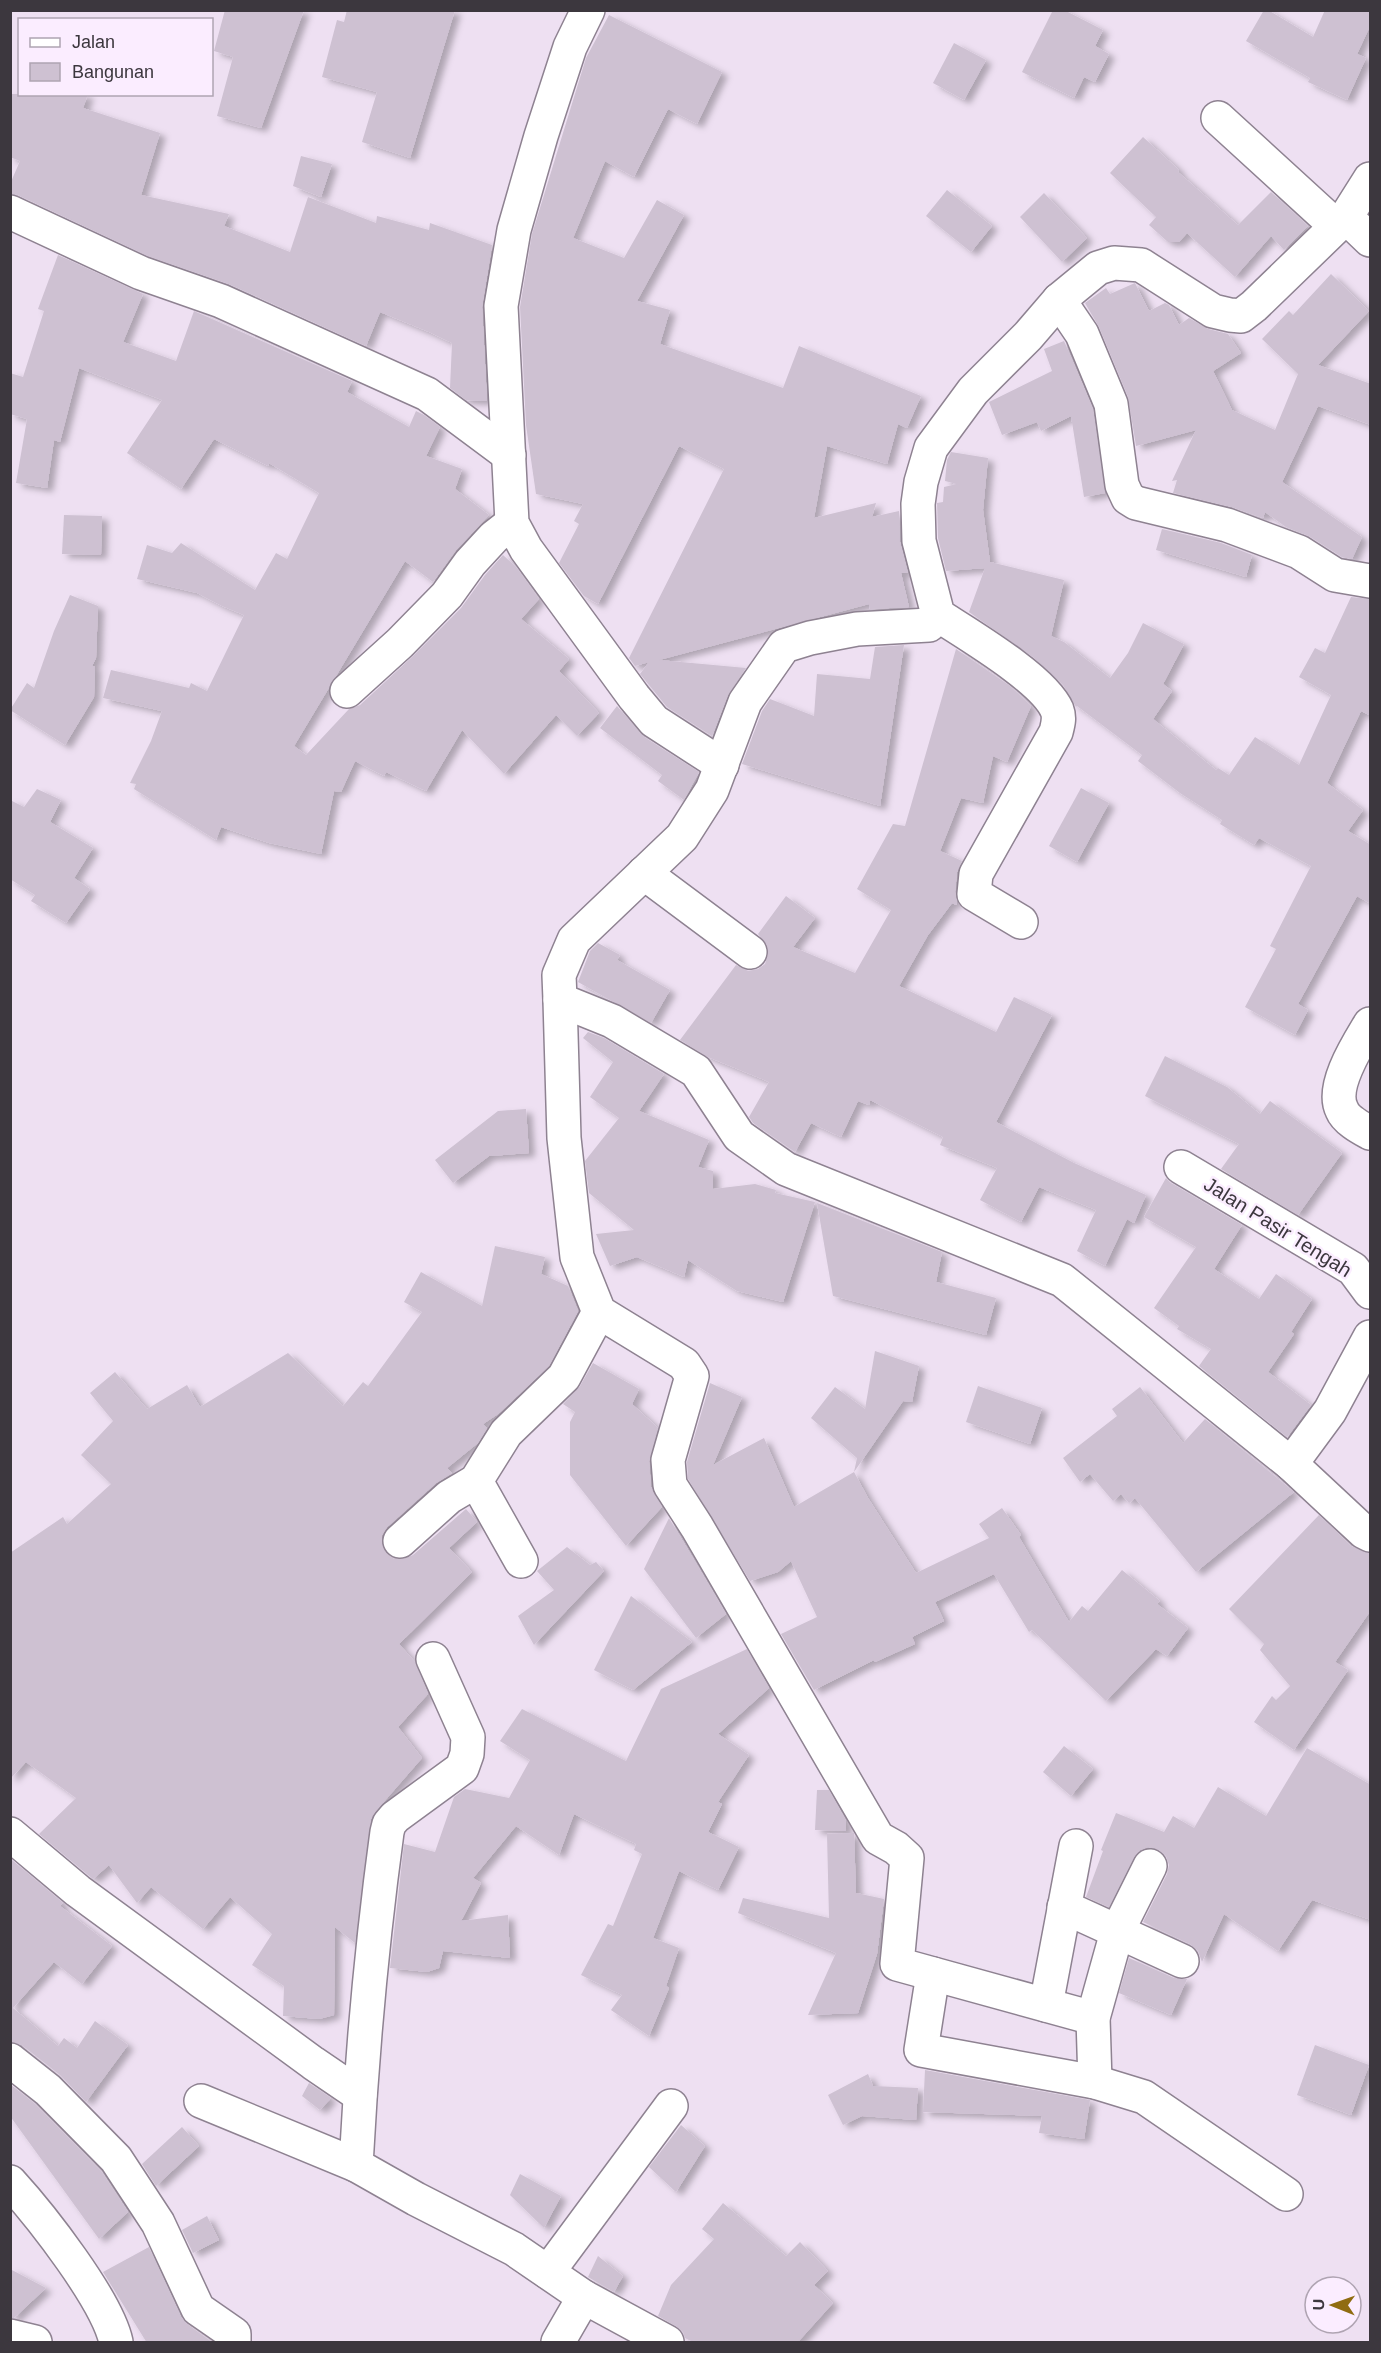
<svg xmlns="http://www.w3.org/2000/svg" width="1381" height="2353" viewBox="0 0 1381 2353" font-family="Helvetica,sans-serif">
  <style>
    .building { fill: #cec1d2; filter: url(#shadow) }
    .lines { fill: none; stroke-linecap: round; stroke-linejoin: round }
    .minor-casing { stroke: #8e8291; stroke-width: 36 }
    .minor { stroke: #fff; stroke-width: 33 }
    .labels { text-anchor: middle; stroke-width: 5; stroke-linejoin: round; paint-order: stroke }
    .street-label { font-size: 20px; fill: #3c373e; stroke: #fbedff }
  </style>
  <defs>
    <filter id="shadow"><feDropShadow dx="6" dy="4" stdDeviation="3" flood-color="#0004"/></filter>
  </defs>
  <rect width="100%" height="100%" fill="#eee0f2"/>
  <g class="building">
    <path d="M225,10h79l-43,118 -44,-12 16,-59 -19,-6z"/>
    <path d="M347,10h108l-45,148 -48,-16 15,-50 -55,-15 15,-57 7,2z"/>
    <path d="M1053,10h11l39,20 -8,16 14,8 -14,28 -11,-5 -10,21 -52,-26z"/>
    <path d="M1264,10h4l45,27 12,-27h46v14l-14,30 9,4 -19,42 -39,-18 2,-4 -64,-37z"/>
    <path d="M609,15l113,57 -25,52 -29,-15 -34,68 -29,-16 -32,77 51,20 33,-58 27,15 -47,86 33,9 -10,34 123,44 16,-42 122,50 -14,32 -9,-4 -11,40 -60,-18 -13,72 62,-15 -4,14 27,-6 1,31 8,31h-7l8,34 -39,2 -1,-5 -210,56 87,8 -18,27 -16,41 -45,-29 -27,-33 9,-12 -14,4 -6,-8 95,-189 -45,-23 -81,158 -14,-8 -25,-33 20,-39 -5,-3 9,-17 -47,-10 -10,-69 -6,-118 12,-73 54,-176z"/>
    <path d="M954,43l32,17 -22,40 -31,-17z"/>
    <path d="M10,94h78l-5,14 77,25 -19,62 88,19 -5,12 66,26 18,-55 68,26 1,-7 52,14 1,-7 62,22 -10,62 5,94 -21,-1 -16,-12 2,-45 -23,-11 -49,-20 -14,34 -137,-62 -81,-28 -130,-61 -8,-1v-10l10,-23 -10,-4z"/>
    <path d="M1143,137l36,33 -1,2 60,53 33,-33 37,34 -24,24 -13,-14 -36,41 -48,-44 -8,9h-11l-19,-17 7,-8 -46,-44z"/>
    <path d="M301,156l31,8 -11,33 -28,-11z"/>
    <path d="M947,190l45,36 -21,26 -45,-36z"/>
    <path d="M1044,193l43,45 -25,24 -42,-45z"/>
    <path d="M58,255l85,39 -20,48 53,19 18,-50 158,70 -5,11 62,35 7,-16 8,4 16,12 -14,29 36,13 -7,20 34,26 -33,35 -23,32 -28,-21 -111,185 12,9 43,-46 11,-4 53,-49 48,-48 24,-33 18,-20 13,12 23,32 -18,20 48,40 -10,12 40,42 -22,23 -21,-21 -52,59 -42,-44 -36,61 -40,-19 -2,4 -29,-15 -14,31 -7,-1 -13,63 -52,-11 -48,-16 -5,13 -82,-51 2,-5 -6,-1 21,-42 11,-30 -59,-13 8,-28 78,18 2,-5 16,8 37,-76 -22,-9 -25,-13 -60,-14 10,-34 25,8 9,-10 74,47 21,-37 11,6 32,-66 -50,-30 -1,3 -54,-27 -33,50 -54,-36 35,-53 -83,-32 -19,74 -6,-2 -7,48 -31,-5 11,-64 -17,-5v-41l13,4 21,-66 -6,-2z"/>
    <path d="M1331,274l38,37 -51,54 53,19v41l-53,-19 -36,76 80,55 -10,22 -10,-2 -33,-21 -23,-9 -21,-15 -2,6 -31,-11 -59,-14 4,-13 -5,1 24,-51 -60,16 -8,-49 -29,-70 -14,-24 21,-15 4,6 25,-11 14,28 16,-8 4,2 10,20 10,-7 19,11 20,5 13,19 -28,18 19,39 43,20 23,-56 -36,-35 27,-28 4,4z"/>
    <path d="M1064,341l29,68 12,84 -21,4 -13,-81 -30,15 -4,-9 -35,13 -13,-33 63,-31 -8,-22z"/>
    <path d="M951,452l37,6 -5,52 7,52 74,18 -13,56 13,6 46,36 18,-25 15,-30 41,21 -21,40 9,7 -19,28 63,51 2,-2 11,7 26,-38 44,28 32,-70 -32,-18 16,-29 10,5 26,-56 20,2v117l-10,-5 -34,72 36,27 -15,21 23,14v59l-14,-8 -59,108 10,6 -13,25 -50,-28 31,-58 -6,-3 41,-80 -52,-28 -5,7 -34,-21 2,-4 -42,-27 -42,-32 4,-6 -65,-49 -1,1 -13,-22 -30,-28 -64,-45 16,-44 -39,3 -8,-33 -1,-35 6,-1 1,-15 13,-3 -12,-3 2,-21z"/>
    <path d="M64,515l38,1 -1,39 -39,-1z"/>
    <path d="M1162,529l59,14 31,12 -6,22 -90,-27z"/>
    <path d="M70,595l28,11 -2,52 -4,8h3l-1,31 -29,48 -55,-35 17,-27 7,5 20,-57z"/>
    <path d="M904,645l-24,161 -138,-42 20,-53 8,-12 44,17 3,-42 53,5 5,-32z"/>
    <path d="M956,649l54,37 21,20 -24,56 -14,-6 -10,47 -22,-5 -21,53 22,10 -5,11 -2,20 2,11 -1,2 -4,-2 -24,32 -29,51 97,46 18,-35 38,18 -56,107 78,41 72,32 -12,28 -7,-4 -22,47 -28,-15 19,-41 -57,-23 -18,35 -41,-22 17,-32 -57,-23 3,-8 -73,-37 -1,5 -11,-4 -17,36 -30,-14 -16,29 -42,-29 -4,-6 20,-35 -61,-25 -28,-17 56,-75 12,6 10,-2 7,-5 3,-9 -1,-10 -9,-11 28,-38 29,22 -22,29 62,26 36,-63 -34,-21 36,-65 12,2z"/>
    <path d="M617,706l27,31 55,35 -15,28 -26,-19 4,-6 -62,-47z"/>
    <path d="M1081,788l28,15 -32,59 -28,-16z"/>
    <path d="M37,789l24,11 -11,22 43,26 -19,30 16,11 -24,34 -35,-22 4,-6 -25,-16v-79l14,7z"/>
    <path d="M598,943l22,12 -3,5 53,30 -19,33 -73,-41 12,-31z"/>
    <path d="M588,1032l16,6 60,36 -25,37 70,29 -11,27 15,4v18l42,-5 21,6 -1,3 40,9 -32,100 -46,-11 -49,-31 -4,17 -47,-20 -27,9 -14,-32 38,-4 -45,-37 -4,-32 34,-43 -29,-21 23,-35 -30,-24z"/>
    <path d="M1165,1056l62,31 33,27 10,-13 72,52 -44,62 -77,-46 18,-25 -94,-48z"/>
    <path d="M526,1109l3,44 -40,3 -36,27 -18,-23 63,-49z"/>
    <path d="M1166,1178l5,5 71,42 -28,44 45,30 17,-25 36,25 -21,33 3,2 -26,38 43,33 -24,32 -88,-71 12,-17 -34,-20 2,-3 -25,-18 42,-61 -52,-30z"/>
    <path d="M817,1203l125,49 -6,30 60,16 -10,37 -153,-39z"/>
    <path d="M495,1246l50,11 -4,17 27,12 10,25 -29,55 -51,48 -15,10 4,4 -9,15 -31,25 5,5 -16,10 -49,44 -5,8v9l4,9 8,6h9l10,-4 53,-46 11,13 -28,26 23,24 -73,72 16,18 13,32 -30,33 24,31 -47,54 -4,7 -16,124 -20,-16 -1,88 -15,4 -36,-3 1,-30 -32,-21 20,-31 -42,-37 -27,32 -52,-42 -14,16 -28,-38 -16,14 -54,-45 37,-36 -50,-36 -16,17v-226l53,-36 4,7 44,-40 -30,-29 32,-34 -23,-28 25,-21 32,37 40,-24 13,22 88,-54 55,53 20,-24 5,4 54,-74 -18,-10 17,-30 61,34z"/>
    <path d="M875,1351l44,15 -7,36 -9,-1 -49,71 14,26 48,75 73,-35 -10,-14 23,-16 19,27 -2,2 50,85 13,-16 6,5 34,-41 38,31 -3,3 31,24 -21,28 -11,-7 -50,52 -74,-71 -3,2 -35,-58 -59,28 9,19 -32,16 3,7 -40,18 -1,-2 -60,30 -33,-56 36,-17 -26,-56 -13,11 -28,9 -62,-102 -1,-17 23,-79 32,14 -29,68 51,-27 30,69 60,-35 3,-14 -46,-40 24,-31 30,22z"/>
    <path d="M593,1363l46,26 -7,15 26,24 -9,33 2,26 11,20 -36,39 -56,-71v-53l5,-10 -12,-8 17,-18z"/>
    <path d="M978,1386l64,22 -12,36 -64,-22z"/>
    <path d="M1140,1387l43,56 22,-24 89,73 -98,80 -61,-74 -6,5 -8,-9 -8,7 -23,-27 -10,8 -17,-24 54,-42 -5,-7z"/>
    <path d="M1319,1515l32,31 20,8v56l-36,52 13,8 -54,80 -40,-28 18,-26 4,4 14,-14 -30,-36 4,-6 -35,-35z"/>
    <path d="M669,1518l57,96 -30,24 -52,-69z"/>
    <path d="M567,1547l23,18 6,-3 8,9 -70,74 -16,-29 36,-26 -17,-19z"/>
    <path d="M631,1596l61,46 -59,48 -39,-20z"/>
    <path d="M747,1649l22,39 -51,46 31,21 -31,47 4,2 -14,28 31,15 -21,43 -39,-19 -26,67 26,10 -13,38 3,2 -20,48 -38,-26 11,-15 -41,-20 27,-51 5,2 29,-72 -8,-4 2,-6 -62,-30 -15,41 -43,-29 -43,52 8,5 -20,38 47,-6 2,43 -67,-7 -4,17 -12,4 -37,-4 14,-124 31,8 19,-55 11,-8 44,9 21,-38 -30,-19 22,-32 104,52 35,-72z"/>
    <path d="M1064,1746l29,23 -22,27 -28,-24z"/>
    <path d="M1307,1748l64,37v135l-59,-20 -34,51 -54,-37 -22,48 -4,-11 -8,-7 -47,-22 24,-48 2,-9 -3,-9 -7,-6 -11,-3 -8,3 -6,7 -25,50 -23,-10 17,-46 -2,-1 15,-37 48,19 9,-16 21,12 24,-41 48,29z"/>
    <path d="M817,1790h12l17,31v10l-31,-1z"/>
    <path d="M854,1833l2,60 28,6 -7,55 -19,59 -50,2 28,-62 -98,-40 5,-15 86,20 -2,-84z"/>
    <path d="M12,1860l51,43 -3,3 52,40 -30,38 -28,-22 -41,46 45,38 6,-8 13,10 18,-27 33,24 -42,57 -26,-27 -38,-30 -12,-3z"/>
    <path d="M1129,1958l45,20 13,1 -16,36 -52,-22z"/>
    <path d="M1315,2045l54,20 -18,50 -54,-20z"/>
    <path d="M925,2070l165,30 -6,39 -45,-6 3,-17 -119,-4z"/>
    <path d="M868,2074l5,12 45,2 -2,32 -54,-4 -19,9 -15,-30z"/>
    <path d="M309,2083l22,15 -11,12 -18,-14z"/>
    <path d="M10,2084l25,20 66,67 27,41 -29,27 -89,-123z"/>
    <path d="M681,2125l24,21 -29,46 -27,-25z"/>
    <path d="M182,2127l17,19 -43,40 -14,-22z"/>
    <path d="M520,2174l41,22 -17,32 -34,-33z"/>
    <path d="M723,2203l63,53 14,-14 28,29 -14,14 19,18 -36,40h-102l-10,-5 -2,-6 -7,-6 -18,-10 13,-31 43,-46 -12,-10z"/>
    <path d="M207,2216l12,24 -26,13 -11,-23z"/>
    <path d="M149,2247l32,70 6,7 26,19h-66l-44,-71z"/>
    <path d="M598,2256l25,20 -9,16 -26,-15z"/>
    <path d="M10,2269l36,19 -32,30h-4z"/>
  </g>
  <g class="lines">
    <g class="minor-casing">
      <g id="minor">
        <path d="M588,10l-18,37 -29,89 -27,94 -13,76 11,217 14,26 108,148 20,24 68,44"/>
        <path d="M1218,118l118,108"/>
        <path d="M10,212l131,61 80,28 206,93 82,61"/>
        <path d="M1346,217l24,23"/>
        <path d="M1059,300l23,34 29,70 11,81 6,13 8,5 91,22 72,27 36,23 35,6"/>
        <path d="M938,615l-9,10 -72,4 -47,9 -26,8 -39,56 -33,88 -30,47 -108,103 -15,35 1,25 52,21 84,50 43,65 47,33 276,111 229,184 73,68 6,3"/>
        <path d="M347,691l53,-48 47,-48 23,-32 24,-26 18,-14"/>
        <path d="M644,873l106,79"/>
        <path d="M1021,922l-47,-28 2,-20 80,-142c2,-8 4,-14 1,-22 -13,-31 -90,-76 -119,-95l-19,-74 -1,-37 3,-22 10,-34 42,-57 55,-55 31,-36 39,-32 16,-5 27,2 72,46 17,4 11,1 13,-10 92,-89 24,-38"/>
        <path d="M560,1000l4,138 13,119 22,55 85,52 8,12 -24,84 2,25 27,42 181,311 18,10 11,10 -10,106 196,54"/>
        <path d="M1370,1024c-12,20 -40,63 -28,86 4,10 19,18 28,23"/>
        <path d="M1181,1167l172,102 17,23"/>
        <path d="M1291,1464l39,-53 40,-74"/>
        <path d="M476,1481l45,80"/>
        <path d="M400,1541l49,-44 27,-16 30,-48 58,-56 35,-65"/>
        <path d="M433,1659l35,78 -1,17 -5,14 -67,49 -6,7 -2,8c-15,110 -25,221 -31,333l60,34 98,50 70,48"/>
        <path d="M10,1834l68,57 235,172 47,32"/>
        <path d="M1064,1907l118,54"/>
        <path d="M933,1974l-12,76 174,32 49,15 142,97"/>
        <path d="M1046,2005l30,-159"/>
        <path d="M10,2060l38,30 68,69 42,64 40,86 36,25v8"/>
        <path d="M1095,2082l-2,-64 24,-86 33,-66"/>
        <path d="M201,2101l155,64"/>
        <path d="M10,2182c31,34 97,118 106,160"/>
        <path d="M548,2272l123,-166"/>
        <path d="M10,2336l25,6"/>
        <path d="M558,2342l26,-45 83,45"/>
      </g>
    </g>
    <use href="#minor" class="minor"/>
  </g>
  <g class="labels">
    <g class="street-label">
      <text transform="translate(1278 1227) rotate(32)" y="7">Jalan Pasir Tengah</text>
    </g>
  </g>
  <rect width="1381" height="2353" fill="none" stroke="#3c373e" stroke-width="24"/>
  <rect x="18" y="18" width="195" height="78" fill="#fbedff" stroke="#afa4b2" stroke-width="1.5"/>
  <rect x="30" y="38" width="30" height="9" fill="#ffffff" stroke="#afa4b2" stroke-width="1.5"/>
  <text x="72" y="48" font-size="18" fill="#3c373e">Jalan</text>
  <rect x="30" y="63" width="30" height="18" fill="#cec1d2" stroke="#afa4b2" stroke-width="1.5"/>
  <text x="72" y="78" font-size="18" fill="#3c373e">Bangunan</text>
  <g transform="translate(1333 2305) rotate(271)"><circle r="28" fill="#fbedff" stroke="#afa4b2" stroke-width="1.5"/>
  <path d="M0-4.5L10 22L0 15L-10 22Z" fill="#906c11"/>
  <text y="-9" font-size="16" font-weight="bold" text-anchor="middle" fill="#3c373e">U</text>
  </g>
</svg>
